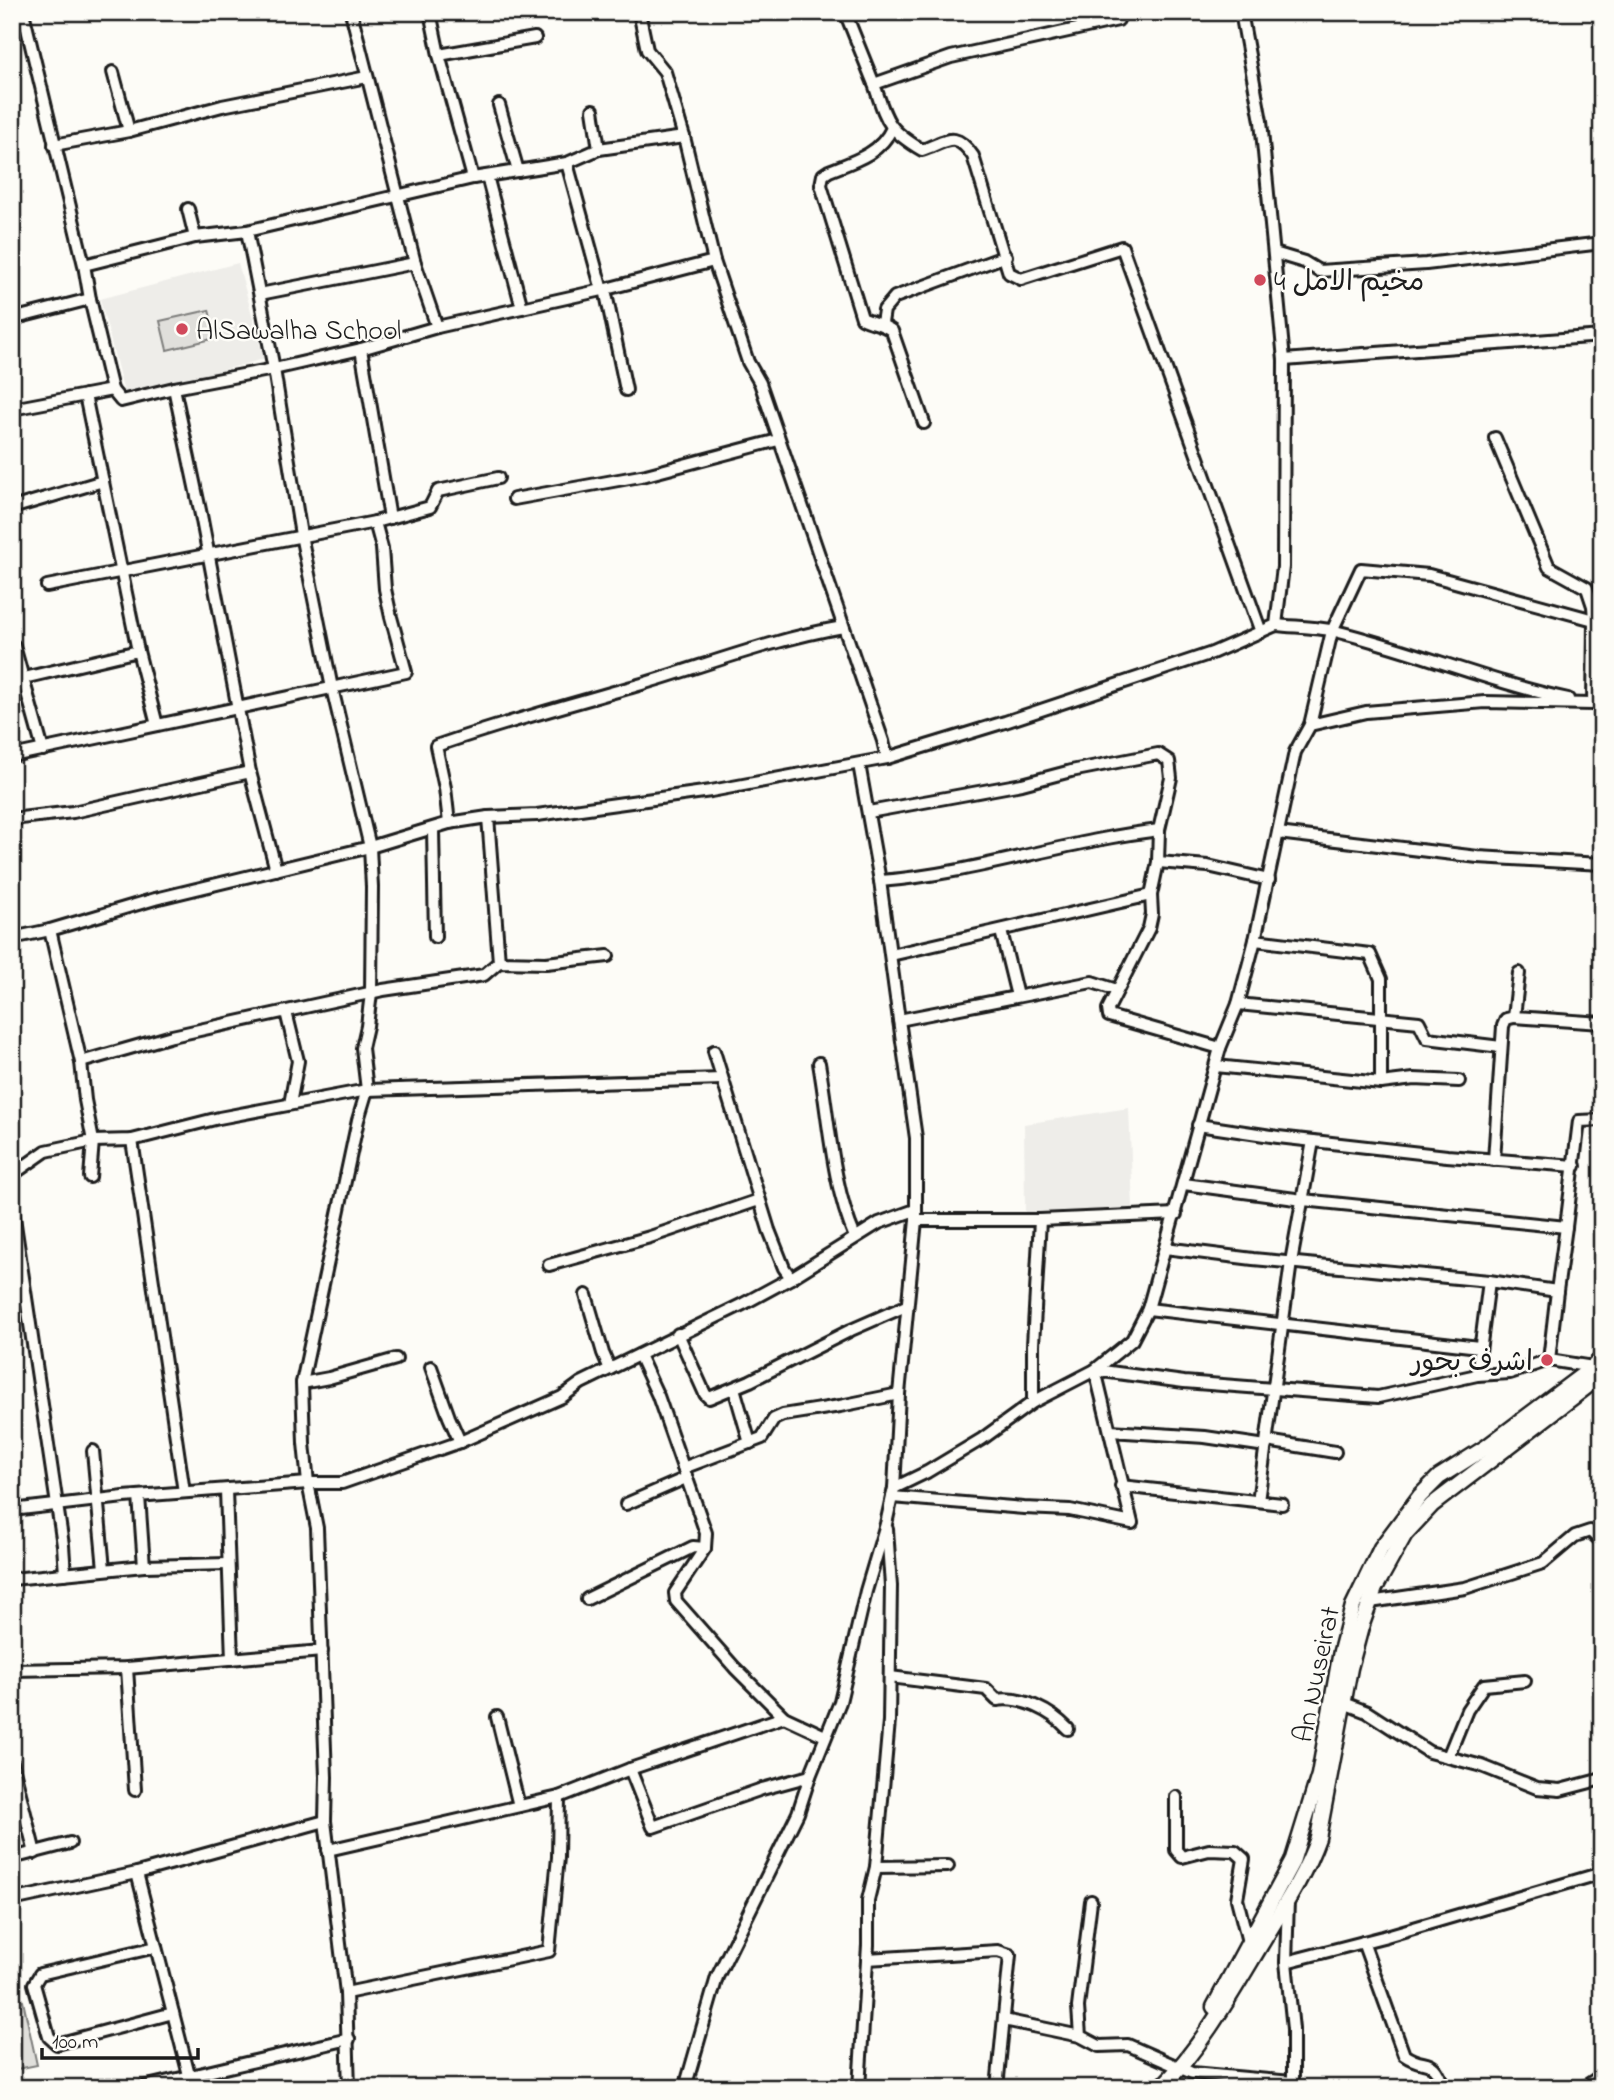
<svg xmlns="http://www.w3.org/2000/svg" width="1614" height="2100" viewBox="0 0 1614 2100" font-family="'Indie Flower','Playpen Sans Arabic',sans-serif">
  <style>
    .built { fill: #eeede9 }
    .grass { fill: #e0dfdb; stroke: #7e7e7c; stroke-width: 2 }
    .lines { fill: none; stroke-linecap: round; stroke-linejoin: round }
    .minor-casing { stroke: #1c1c1c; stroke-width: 16 }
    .secondary-casing { stroke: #1c1c1c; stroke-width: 19 }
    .minor { stroke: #fdfcf7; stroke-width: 10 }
    .secondary { stroke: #fdfcf7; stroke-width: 14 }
    .poi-dot { fill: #d1495b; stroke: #fdfcf7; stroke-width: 2.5 }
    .labels { text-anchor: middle; stroke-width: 5; stroke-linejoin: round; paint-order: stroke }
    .poi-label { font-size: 28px; fill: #1c1c1c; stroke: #fdfcf7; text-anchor: start }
    .street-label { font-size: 28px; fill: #1c1c1c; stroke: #fdfcf7 }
  </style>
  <rect width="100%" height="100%" fill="#fdfcf7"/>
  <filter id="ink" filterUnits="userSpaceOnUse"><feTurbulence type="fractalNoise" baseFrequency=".0143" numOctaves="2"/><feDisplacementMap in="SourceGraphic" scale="14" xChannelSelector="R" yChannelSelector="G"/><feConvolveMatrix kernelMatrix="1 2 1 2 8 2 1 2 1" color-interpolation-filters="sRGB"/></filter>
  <g filter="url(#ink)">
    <g class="built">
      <path d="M238,263l26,96 -139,37 -25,-97z"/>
      <path d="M1129,1108l4,100 -80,5 -28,-1 -1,-88z"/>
    </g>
    <g class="grass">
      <path d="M209,310l7,28 -49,12 -7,-29z"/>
      <path d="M23,2001l14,64 -25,5v-67z"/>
    </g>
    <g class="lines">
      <g class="minor-casing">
        <g id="minor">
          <path d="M23,12l61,253 6,34 22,91"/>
          <path d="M351,12l64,251 22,64"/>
          <path d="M430,12l9,43 34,123"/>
          <path d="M639,12l8,38 18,22 19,65 30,124 34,101 12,21 123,358 4,17"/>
          <path d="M845,12l29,72"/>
          <path d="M1600,12l2,13"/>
          <path d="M1118,20l-167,37 -77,27c13,38 13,45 48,66 26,-9 33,-20 51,6l36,117 12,6 101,-32 139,385"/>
          <path d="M439,55l96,-17"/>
          <path d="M113,72l16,59"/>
          <path d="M499,105l19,66"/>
          <path d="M593,110l6,39"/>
          <path d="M892,128c-12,26 -37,33 -63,43l-6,4 -2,10 41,133c11,6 20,5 30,13l32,92"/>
          <path d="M54,145l75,-14 93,-25 145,-29"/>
          <path d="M567,163l35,127"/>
          <path d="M487,176l35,132"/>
          <path d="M188,209l7,28"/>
          <path d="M247,231l27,138 27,166 31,153 38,159 2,40 -1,106 -4,33 -5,22 5,42 -9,30 -56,263 2,60 4,40 9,45 9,249 -1,44 21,172 3,95"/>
          <path d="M1274,253l30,9 15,9 107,-7 176,-21"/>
          <path d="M84,265l111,-28 52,-6 226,-53 94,-15 32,-14 85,-12"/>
          <path d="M605,289l21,101"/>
          <path d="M260,294l155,-31"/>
          <path d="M12,319l78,-20"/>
          <path d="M882,323l2,-13 11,-13 111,-41"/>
          <path d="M361,349l29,169"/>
          <path d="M1284,360l318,-24"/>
          <path d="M174,388l27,127 49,257 26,98"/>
          <path d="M85,395l53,256 19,74"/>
          <path d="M12,409l100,-19 9,11 53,-13 100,-19 87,-20 76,-22 165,-37 112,-29"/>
          <path d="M1495,438l54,129 38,21 6,18 1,14 -1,84"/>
          <path d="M514,499l132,-24 132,-35"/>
          <path d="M12,508l91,-27"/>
          <path d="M47,586l328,-64"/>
          <path d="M1276,625c19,2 40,2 59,6 78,19 154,51 233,68"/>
          <path d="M12,646h2l29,104"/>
          <path d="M24,678l114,-27"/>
          <path d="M1310,725l22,-94 29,-62 68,6 165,45"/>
          <path d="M12,756l394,-84 -15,-55 -6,-28 -3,-41 -7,-26 55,-15 8,-16 60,-13"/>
          <path d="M859,764l21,117 19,139 193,-38 25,8"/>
          <path d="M869,812l153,-28 49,-13 87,-17 11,7 2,17 -12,52 -1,32 -7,33 1,19 -3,14 -41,81 1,7 111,32"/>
          <path d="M488,817l11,145"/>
          <path d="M12,819l61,-7 177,-40"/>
          <path d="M449,823l-4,-35 -9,-42c68,-24 137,-42 206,-62 67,-20 132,-45 201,-57"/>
          <path d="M433,829l2,108"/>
          <path d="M1278,833l200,24 124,7"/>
          <path d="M1158,862l50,4 61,14"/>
          <path d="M880,881c94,-7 185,-40 279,-51"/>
          <path d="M50,930l31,132 4,38 8,41 -3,36"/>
          <path d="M1001,931l16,65"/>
          <path d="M12,938l38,-8 105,-31 215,-52 79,-24 39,-6 49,-2 174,-24 176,-33 118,-36 207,-69 64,-28 7,-58 1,-207 -23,-239 -20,-109"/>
          <path d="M1255,940l115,14 11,25v104"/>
          <path d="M891,955l260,-60"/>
          <path d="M1519,973l-5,44 88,6"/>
          <path d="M1238,1004l181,18 8,16 74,9"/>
          <path d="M286,1012l12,49 -8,43"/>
          <path d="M714,1051l55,179 15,38 7,10"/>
          <path d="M81,1062l91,-26 211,-46 101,-15 15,-13 47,1 62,-7"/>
          <path d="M819,1063c10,57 13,122 36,174"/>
          <path d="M1216,1066l165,17 33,-4 45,2"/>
          <path d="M1198,1125l80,12 169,19 128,10"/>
          <path d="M132,1140l52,352"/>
          <path d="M1494,1160l9,-134 3,-7 8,-2"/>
          <path d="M12,1175l34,-24 47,-10 39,-1 87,-22 148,-28 355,-11"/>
          <path d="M1184,1184l119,16 263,27 13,-106 23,-1"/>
          <path d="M12,1204l51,341 2,29"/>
          <path d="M916,1220h124l136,-6"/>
          <path d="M1165,1248l88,11 236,22 68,10 -8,69"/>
          <path d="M549,1265l101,-28 109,-37"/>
          <path d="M1557,1291l9,-64"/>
          <path d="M586,1295l17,58 7,16"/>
          <path d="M1148,1309l331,38"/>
          <path d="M678,1334l27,60 4,4 41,-17 101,-51 55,-24"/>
          <path d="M639,1355l19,41 48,137 -1,15 -30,45 1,8 59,67 49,49 41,19"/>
          <path d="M431,1367l18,50 11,25"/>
          <path d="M1477,1375l12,-94"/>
          <path d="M302,1383l27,-5 67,-19"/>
          <path d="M734,1388l16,55"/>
          <path d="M1033,1402v-57l7,-125"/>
          <path d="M1110,1431l95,6 61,9"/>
          <path d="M1267,1441l68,11"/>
          <path d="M93,1451l11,118"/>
          <path d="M683,1468l79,-30 12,-19 9,-4 57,-9 59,-12"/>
          <path d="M1121,1486l161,18"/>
          <path d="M894,1488l33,-16 55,-33 51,-37 62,-32 37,-30 16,-31 72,-261 18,-44 17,-64 40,-188 15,-27 56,-13 119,-10 108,2 9,-4"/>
          <path d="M226,1490l6,169"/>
          <path d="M139,1496l5,70"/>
          <path d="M892,1497l132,11 46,2 62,13 -37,-153 89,12 194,15 99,-22 33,-2 39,-13 44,7"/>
          <path d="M1258,1501l33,-239 22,-121"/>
          <path d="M626,1504l60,-26"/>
          <path d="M12,1510l112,-13 184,-14h34l118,-41 102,-45 19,-14 162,-79 48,-26 88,-55 36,-13"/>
          <path d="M12,1579l132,-13 84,-2"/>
          <path d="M587,1599l106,-52 12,1"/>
          <path d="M1370,1602l95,-14 78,-25 32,-27 15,-5 12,11"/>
          <path d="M127,1668l8,122"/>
          <path d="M12,1670l115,-2 195,-17"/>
          <path d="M890,1677l96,12 11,11c25,-4 54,11 71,29"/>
          <path d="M1344,1703l23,9 62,40 53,14 55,22 23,2 42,-11"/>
          <path d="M497,1717l22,89"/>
          <path d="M1448,1757l19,-47 17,-25 41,-4"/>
          <path d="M12,1762l23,91"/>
          <path d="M630,1769l23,58 109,-38 48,-13"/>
          <path d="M1176,1797v53l6,7 27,-7 26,1 9,8 -7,40 11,43"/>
          <path d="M328,1850l231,-53 71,-28 154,-52"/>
          <path d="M12,1858l58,-15"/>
          <path d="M876,1867l72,-1"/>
          <path d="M137,1873l52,202"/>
          <path d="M12,1900l125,-27 188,-52"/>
          <path d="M1288,1900l-2,62 7,67v57"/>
          <path d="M1091,1901l-13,106 2,29 19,10 29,-1 64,28 100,9"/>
          <path d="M1363,1942l41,113c23,16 28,-2 40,33"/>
          <path d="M156,1947l-116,27 -6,10 15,53 8,7 116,-31"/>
          <path d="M867,1959l131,-8 12,4 -13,133"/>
          <path d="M1286,1962l97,-25 219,-64"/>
          <path d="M346,1993l203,-42 9,-94 1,-60"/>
          <path d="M1004,2020l76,16"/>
          <path d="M139,2088l210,-49"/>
          <path d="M685,2088l32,-111 81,-164 12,-37 30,-74 26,-111 20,-67 8,-36 5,-94 17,-174v-82l-17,-118"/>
          <path d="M859,2088l9,-143v-45l8,-33 13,-146 2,-135 -4,-57"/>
          <path d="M1583,2088l19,-13"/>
        </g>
      </g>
      <g class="secondary-casing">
        <g id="secondary">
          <path d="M1214,2007l78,-145 27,-87 22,-124 12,-45 28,-58 39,-52 19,-19 46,-29 108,-81 9,-9"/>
          <path d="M1161,2088c41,-42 69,-92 99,-142 21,-35 44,-69 58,-108l32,-170 11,-41 14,-39 30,-54 27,-29 170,-130"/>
        </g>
      </g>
      <use href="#minor" class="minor"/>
      <use href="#secondary" class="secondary"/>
    </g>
  </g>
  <g class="poi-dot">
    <circle cx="1260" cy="280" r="7"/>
    <circle cx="182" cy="329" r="7"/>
    <circle cx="1547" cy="1360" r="7"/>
  </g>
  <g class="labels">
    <g class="poi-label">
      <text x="1274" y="290">مخيم الامل 4</text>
      <text x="196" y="339">AlSawalha School</text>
      <text x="1533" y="1370" text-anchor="end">اشرف بحور</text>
    </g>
    <g class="street-label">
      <text transform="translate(1315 1674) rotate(-78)" y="10">An Nuseirat</text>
    </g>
  </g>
  <rect width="1614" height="2100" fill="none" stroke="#fdfcf7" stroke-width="42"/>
  <rect x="21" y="21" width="1572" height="2058" fill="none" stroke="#1c1c1c" stroke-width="2.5" filter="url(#ink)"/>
  <path d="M42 2048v10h156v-10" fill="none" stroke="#1c1c1c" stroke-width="3.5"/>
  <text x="52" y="2048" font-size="21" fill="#1c1c1c" stroke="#fdfcf7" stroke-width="5" paint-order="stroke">100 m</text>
</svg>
